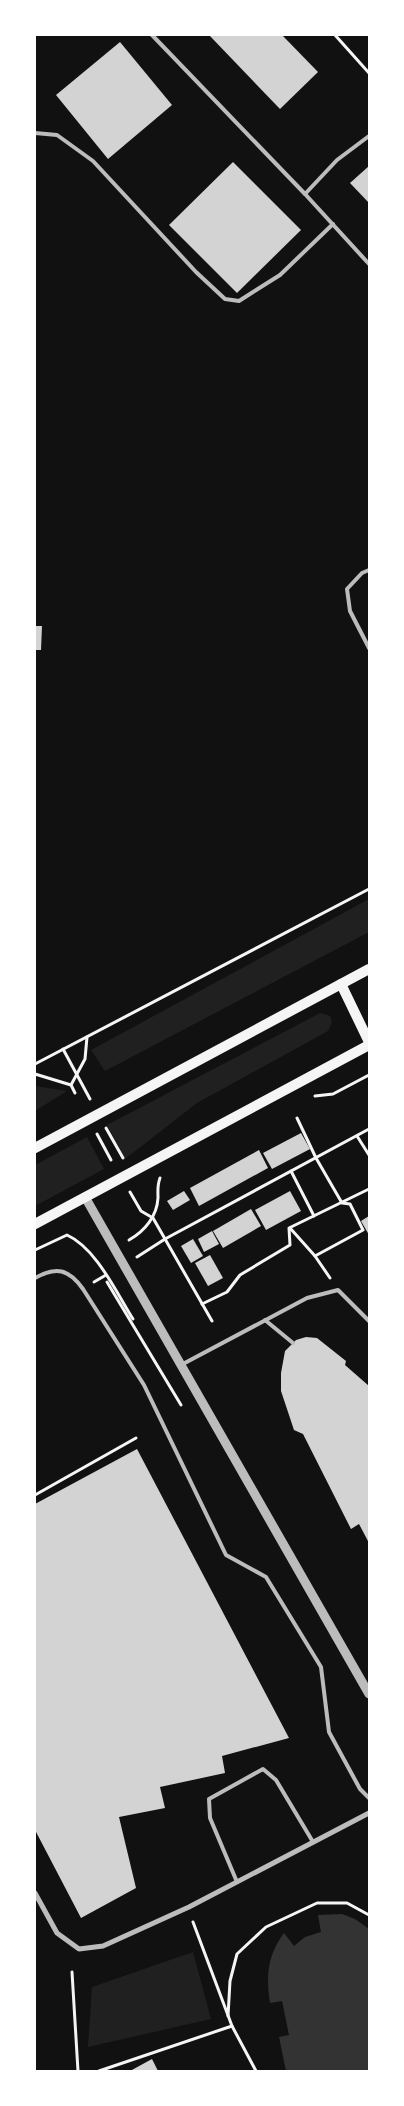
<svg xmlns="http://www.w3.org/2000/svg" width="404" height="2106" viewBox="0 0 404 2106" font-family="Lato,sans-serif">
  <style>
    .green { fill: #202020 }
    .water { fill: #333 }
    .building { fill: #d3d3d3 }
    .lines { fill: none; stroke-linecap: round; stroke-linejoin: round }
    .path { stroke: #f5f5f5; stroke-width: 3 }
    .service { stroke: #bcbcbc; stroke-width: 4 }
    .minor { stroke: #bcbcbc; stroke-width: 5 }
    .tertiary { stroke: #bcbcbc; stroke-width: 9 }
    .secondary { stroke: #f5f5f5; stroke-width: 10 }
  </style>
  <rect width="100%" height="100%" fill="#111"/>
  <g class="green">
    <path d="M369,899v33l-264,139 -14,-21z"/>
    <path d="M320,1013l10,3 2,6 -4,9 -131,72 -72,56 -18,-34z"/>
    <path d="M35,1086l32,5 -32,20z"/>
    <path d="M87,1137l17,32 -69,37v-41z"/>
    <path d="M193,1952l18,67 -123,28 4,-60z"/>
  </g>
  <path class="water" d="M342,1914l13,5 14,10v142h-83l-7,-34 10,-2 -7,-34 -12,2c-4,-27 -3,-47 14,-70l10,13 11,-9 16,-5 -3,-17z"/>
  <g class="building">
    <path d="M209,35h73l36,37 -38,37z"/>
    <path d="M120,42l52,63 -64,54 -52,-64z"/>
    <path d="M233,162l68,68 -64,63 -68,-68z"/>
    <path d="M369,166v37l-19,-20z"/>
    <path d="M35,626h7l-1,24h-6z"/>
    <path d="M301,1133l9,16 -38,20 -9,-16z"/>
    <path d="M259,1150l9,18 -69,38 -9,-18z"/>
    <path d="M184,1191l6,9 -17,10 -6,-9z"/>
    <path d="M290,1191l11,20 -35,19 -11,-20z"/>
    <path d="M251,1209l10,17 -38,22 -10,-17z"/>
    <path d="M369,1216v19l-8,-14z"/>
    <path d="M212,1231l7,13 -15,8 -6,-13z"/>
    <path d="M193,1239l10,17 -12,7 -10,-17z"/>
    <path d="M210,1255l13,23 -15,8 -13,-23z"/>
    <path d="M306,1337l11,1 29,23 -1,4 24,21v157l-10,-19 -8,5 -48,-95 -9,-4 -13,-39v-18l4,-22 11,-11z"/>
    <path d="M137,1449l152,289 -67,18 3,17 -65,14 5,21 -46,9 17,71 -55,30 -46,-88v-326z"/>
    <path d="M152,2059l6,12h-28z"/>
  </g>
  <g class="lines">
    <g class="path">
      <path d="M335,35l34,38"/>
      <path d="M63,1049l27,50"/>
      <path d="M35,1064l334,-175"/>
      <path d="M35,1074l36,11 4,8"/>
      <path d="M71,1085l14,-26 2,-22"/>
      <path d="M315,1096l18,-2 36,-19"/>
      <path d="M297,1118l19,40 26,45 8,1 13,26 -48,26 15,22"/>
      <path d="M106,1128l17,30"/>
      <path d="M97,1134l14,26"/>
      <path d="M357,1136l12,19"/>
      <path d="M291,1171l23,45"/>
      <path d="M130,1192l11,19 12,7 59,103"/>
      <path d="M290,1228l25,28"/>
      <path d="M129,1240c16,-9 28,-24 29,-42 0,-8 -1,-12 2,-20"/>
      <path d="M35,1250l32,-15c29,13 49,57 66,84"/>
      <path d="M137,1257l28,-18 204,-110"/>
      <path d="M94,1282l12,-7"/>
      <path d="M107,1282l74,123"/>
      <path d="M202,1304l25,-12 13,-17 50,-30 -1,-17 80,-39"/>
      <path d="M35,1495l101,-57"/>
      <path d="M193,1922l39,104 24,45"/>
      <path d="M72,1972l6,99"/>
      <path d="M228,2016l2,-35 7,-27 29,-27 51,-24h30l22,12"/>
      <path d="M99,2071l133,-45"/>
    </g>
    <g class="service">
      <path d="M152,35l153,159 32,-34 32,-24"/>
      <path d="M35,133l22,2 36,26 103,111 29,27 14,2 41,-26 53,-51"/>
      <path d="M305,194l64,70"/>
      <path d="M369,570l-7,3 -15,16 3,22 19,37"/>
      <path d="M35,1278c21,-12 34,-9 48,11l61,96 82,170 40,22 55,90 8,65 31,57 9,9"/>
      <path d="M265,1320l28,23"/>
      <path d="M181,1365l126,-67 31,-8 31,31"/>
      <path d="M237,1882l-27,-64 -1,-19 54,-30 13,11 37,62"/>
    </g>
    <path class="minor" d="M35,1893l22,40 22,16 24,-3 86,-39 180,-94"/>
    <path class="tertiary" d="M85,1197l284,497"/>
    <g class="secondary">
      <path d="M341,984l28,58"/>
      <path d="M35,1148l334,-179"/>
      <path d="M35,1224l334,-179"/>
    </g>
  </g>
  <rect width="404" height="2106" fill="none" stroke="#ffffff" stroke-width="72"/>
</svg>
